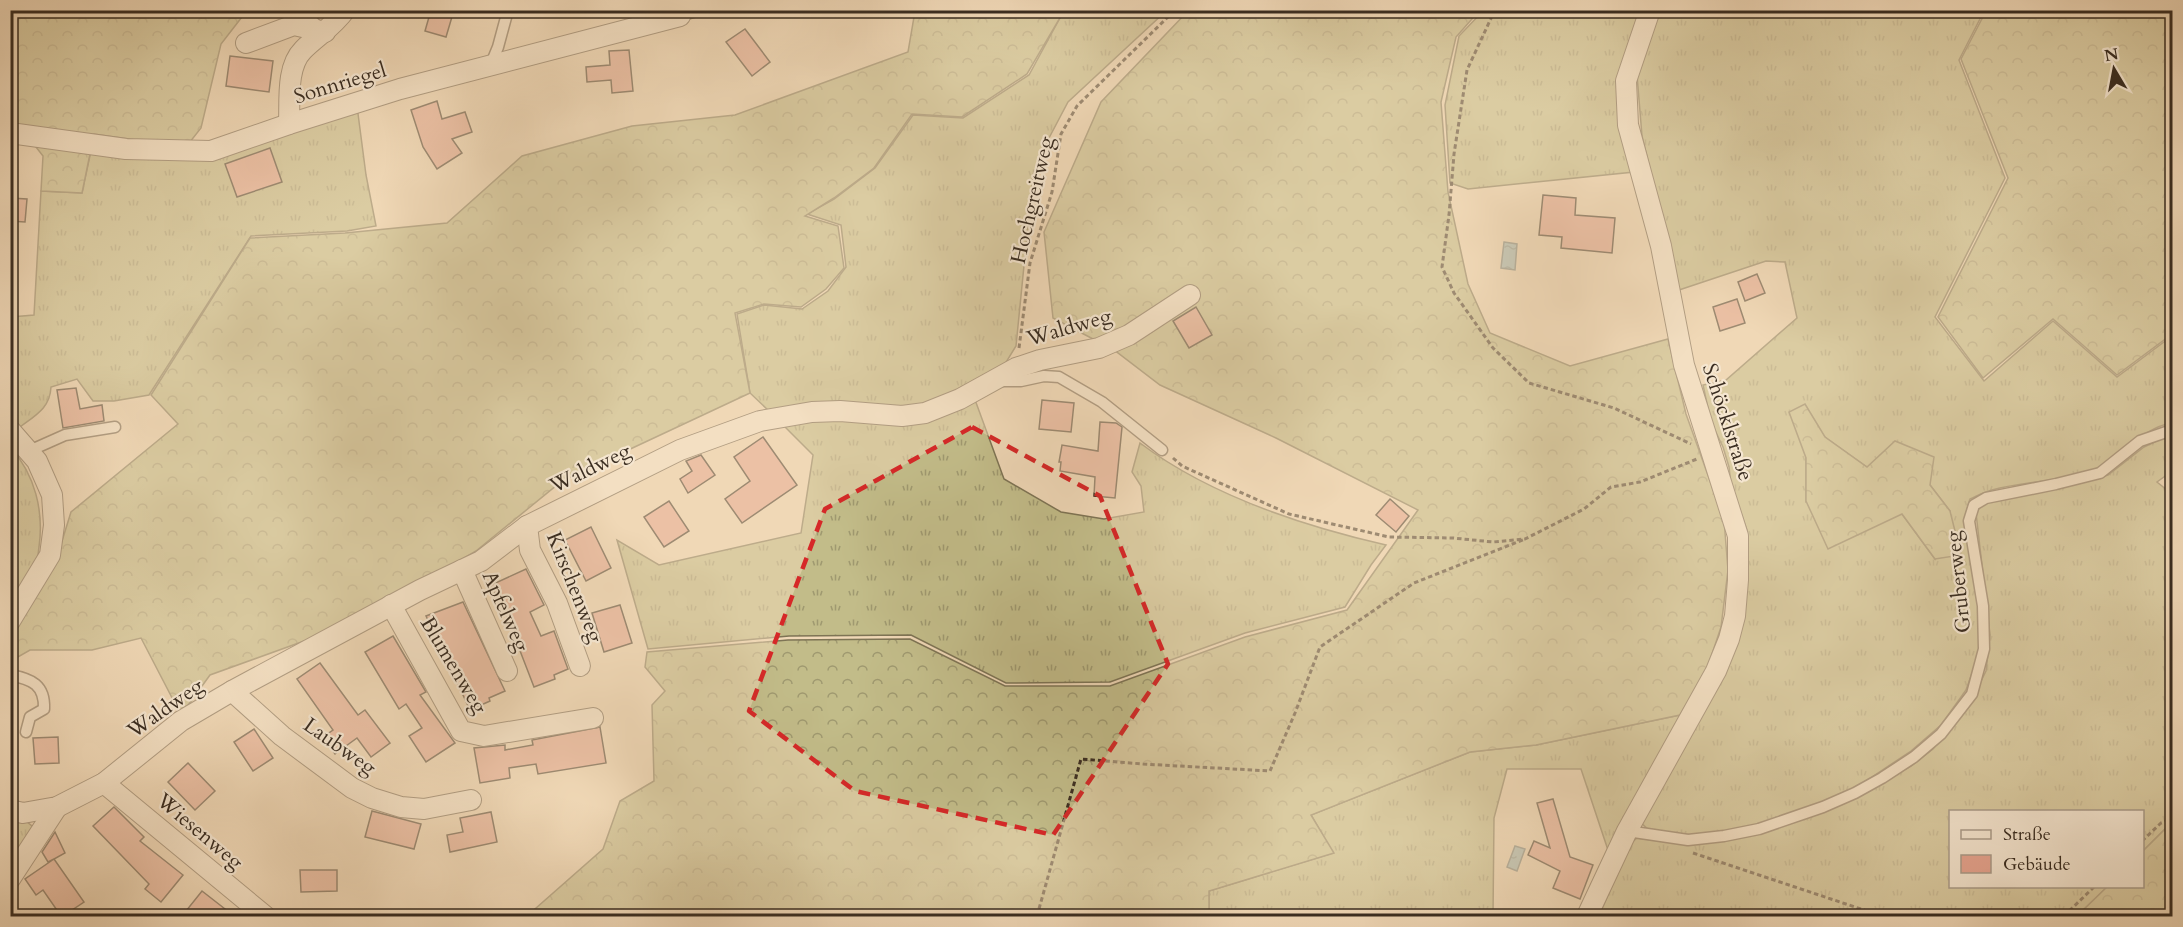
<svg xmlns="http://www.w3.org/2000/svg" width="2183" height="927" viewBox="0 0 2183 927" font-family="Cardo,serif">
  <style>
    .grass { fill: url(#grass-tufts); stroke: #7e7455; stroke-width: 1.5; fill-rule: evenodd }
    .forest { fill: url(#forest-crowns); stroke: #7e7455; stroke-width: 1.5 }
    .water { fill: url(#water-ripples); stroke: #76807c; stroke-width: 1.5 }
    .building { fill: #e7a591; stroke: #3a2d21; stroke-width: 1.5 }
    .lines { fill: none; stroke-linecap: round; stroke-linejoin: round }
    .service-casing { stroke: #685846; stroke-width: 13 }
    .minor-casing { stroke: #685846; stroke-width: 22 }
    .path { stroke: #3a2d21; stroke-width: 3; stroke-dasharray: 4.5 3; stroke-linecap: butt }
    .service { stroke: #f5e6d0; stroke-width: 10 }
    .minor { stroke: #f5e6d0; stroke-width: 20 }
    .marked { fill: none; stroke: #d62828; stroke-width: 4.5; stroke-dasharray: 12 8; stroke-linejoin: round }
    .labels { text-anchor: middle; stroke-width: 4.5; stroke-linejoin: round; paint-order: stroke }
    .street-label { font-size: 21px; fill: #3a2d21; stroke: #f5e6d0 }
  </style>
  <defs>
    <pattern id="grass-tufts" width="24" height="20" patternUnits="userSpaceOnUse" patternTransform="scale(1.5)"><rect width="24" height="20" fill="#c2bc89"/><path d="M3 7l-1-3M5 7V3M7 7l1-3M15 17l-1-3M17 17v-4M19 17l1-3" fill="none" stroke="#9f9970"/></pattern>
    <pattern id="forest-crowns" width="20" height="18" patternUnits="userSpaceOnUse" patternTransform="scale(1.5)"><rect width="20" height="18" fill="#c2bc89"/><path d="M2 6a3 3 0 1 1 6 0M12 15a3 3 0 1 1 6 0" fill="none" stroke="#9f9970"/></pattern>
    <pattern id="water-ripples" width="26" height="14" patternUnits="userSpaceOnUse" patternTransform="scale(1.5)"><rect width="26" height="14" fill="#9eb8b8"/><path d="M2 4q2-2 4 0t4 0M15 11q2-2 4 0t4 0" fill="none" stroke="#829695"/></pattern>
  </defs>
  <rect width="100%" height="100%" fill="#f0d8b7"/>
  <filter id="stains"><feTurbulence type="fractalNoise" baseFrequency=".00333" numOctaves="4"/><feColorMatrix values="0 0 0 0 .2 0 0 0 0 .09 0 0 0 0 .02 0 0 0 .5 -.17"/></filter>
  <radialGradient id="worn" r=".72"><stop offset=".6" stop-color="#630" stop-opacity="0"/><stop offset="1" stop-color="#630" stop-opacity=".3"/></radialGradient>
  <g class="grass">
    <path d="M1067,11h99l-98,91 -19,36 -16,37 -17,171 -11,18 -85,45 -150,3 -20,-19 -13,-79 27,-9 38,4 26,-18 18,-24 -5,-42 -34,-11 27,-15 41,-31 38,-53 50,3 66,-43 32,-59z"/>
    <path d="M1483,11h159l-14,35 -10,34 16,92 -166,17 -18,-6 -5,-78 14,-69z"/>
    <path d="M1659,11h325l-25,49 46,118 -70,139 49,64 69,-60 64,56 55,-41v87c-32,5 -50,36 -79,47 -33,12 -68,11 -101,20 -8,2 -15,6 -22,9l-6,21 17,105 -2,29 -13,36 -25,35 -30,26 -57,38 -64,27 -58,15 -42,4 -41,-5 -9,-8 103,-221 4,-71 -16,-46 -2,-17 -6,-20 -12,-25 -8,-37 23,-5 71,-62 -12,-56 -19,-1 -87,29 -37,-154 -5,-61zM1825,437l42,30 63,18 20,26 -15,48 -33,-45 -96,-12v-44z"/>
    <path d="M357,106l9,69 10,51 -29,5 -96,5 -102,159 -35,6h-21l-16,-22 -26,8c-1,21 -15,28 -31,40l-9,-5v-105l23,-2 7,-124 41,2 10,-47 99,12z"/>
    <path d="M974,397l30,82 57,33 43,7 40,-7 -3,-26 -9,-14 8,-29c69,52 163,83 246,102l-15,20 -26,42 -100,26 -135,49 -104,1 -95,-48 -122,1 -141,13 -31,-109 42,25 142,-32 12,-78 -35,-35 90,-4z"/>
    <path d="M2167,436h5v35l-15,11 15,12v315l-5,18 -24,24 -1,-39h-192v74l157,1 -30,29h-478l31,-72 7,-6 38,5 49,-3 126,-40 61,-34 22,-17 38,-48 15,-30 4,-36 -14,-122 6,-9 29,-8 46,-7 51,-14 36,-28z"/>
    <path d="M11,448c24,27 33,63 28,99 -1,6 -1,13 -3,18 -6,13 -17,26 -25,39z"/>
    <path d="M1680,715l-72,135 -27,-81h-74l-13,49 -1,98h-284v-25l124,-38 -22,-38 159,-63 66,-7z"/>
    <path d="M11,816l11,2 15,12 -26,39z"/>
  </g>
  <g class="forest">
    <path d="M237,10l8,3 -24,31 -20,84 -15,19 -92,-13 -12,59 -41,-2 2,-35 -32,-41 -1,-104z"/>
    <path d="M915,11h151l-5,5 -34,58 -65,43 -50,-3 -38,54 -40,30 -29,18 33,10 6,42 -18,21 -25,18 -37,-3 -29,9 15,80 -188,88 -86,70 -37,22 -121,63 -108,39 -29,40 -40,-77 -49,12h-62l-19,11 -1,-56 48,-51 13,-42 107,-88 -27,-29 99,-157 95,-5 102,-10 75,-67 110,-30 103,-11 173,-63z"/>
    <path d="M1188,11h291l-23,26 -15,65 7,90 20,92 22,49 80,33 98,-27 18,75 38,106 4,50 -7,57 -15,45 -26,43 -144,30 -66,7 -159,63 23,38 -125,38v25h-682l76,-67 17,-48 34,-20 -2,-76 13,-14 -20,-24 2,-15 141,-12 122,-1 95,47h105l135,-49 102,-27 71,-100 -142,-72 -116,-53 -46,-35 -61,-32 -9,-86 57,-130z"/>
    <path d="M1986,11h186v323l-55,41 -64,-56 -70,59 -45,-61 70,-139 -47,-119z"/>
    <path d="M1805,404l20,33 42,30 28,-26 39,16 -4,28 20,26 11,44 -26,4 -33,-45 -74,35 -22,-48v-43l-17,-46z"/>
    <path d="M2172,809v107h-95l30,-29 35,-1 1,-35 24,-24z"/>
  </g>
  <g class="water">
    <path d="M1504,242l13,2 -2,26 -14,-2z"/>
    <path d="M1515,846l10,3 -8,22 -10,-4z"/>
  </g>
  <g class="building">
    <path d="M431,10h23l-8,27 -21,-6z"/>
    <path d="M745,29l25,33 -18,14 -26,-34z"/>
    <path d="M629,50l4,41 -21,2 -1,-13 -24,2 -1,-15 24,-2 -1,-14z"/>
    <path d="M230,56l43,5 -4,31 -43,-6z"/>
    <path d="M437,101l5,18 23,-7 7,20 -20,7 10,14 -25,16 -14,-22 -12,-37z"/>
    <path d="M270,148l12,34 -45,15 -12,-33z"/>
    <path d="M1543,195l33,3 -1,17 40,3 -3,35 -51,-5 1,-11 -23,-2z"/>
    <path d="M10,198l17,1 -2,23 -15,-1z"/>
    <path d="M1757,274l8,19 -20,8 -7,-19z"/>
    <path d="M1737,299l8,24 -25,8 -7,-24z"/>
    <path d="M1196,307l16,28 -23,13 -16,-27z"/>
    <path d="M76,388l4,21 22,-4 2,16 -41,7 -6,-38z"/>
    <path d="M1042,400l32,3 -3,29 -32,-3z"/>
    <path d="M1100,422l16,1 6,4 -7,71 -21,-2 1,-19 -35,-6 1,-9h-2l3,-17 36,6z"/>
    <path d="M763,437l34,48 -55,38 -17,-24 25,-18 -16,-24z"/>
    <path d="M701,455l14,20 -27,18 -8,-14 12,-8 -6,-10z"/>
    <path d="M1390,499l19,17 -13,16 -20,-17z"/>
    <path d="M669,501l20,30 -25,16 -20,-30z"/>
    <path d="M591,527l20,41 -25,13 -21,-41z"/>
    <path d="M526,569l18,36 -14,7 11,24 13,-5 14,38 -14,6 1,4 -21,8 -17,-44 3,-1 -29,-57z"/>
    <path d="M463,602l42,89 -16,7 1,3 -20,9 -44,-94z"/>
    <path d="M620,605l12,38 -28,9 -12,-39z"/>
    <path d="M393,636l33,56 -6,3 35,48 -29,19 -17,-26 13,-8 -16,-24 -7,5 -34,-57z"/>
    <path d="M320,663l38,52 7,-5 25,33 -19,14 -14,-19 -22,16 -12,-17 10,-7 -36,-51z"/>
    <path d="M600,727l6,36 -68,11 -2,-10 -27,4 1,10 -30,5 -6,-35 31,-3v5l28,-5 -1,-5z"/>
    <path d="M254,729l19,29 -20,13 -19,-29z"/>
    <path d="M58,737l1,26 -24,1 -2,-26z"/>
    <path d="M188,763l27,28 -20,19 -27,-28z"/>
    <path d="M1553,799l17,58 23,8 -13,34 -27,-11 7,-17 -32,-16 6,-14 16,7 -13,-45z"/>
    <path d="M114,807l30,30 -4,4 43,34 -22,27 -16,-13 4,-5 -56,-58z"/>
    <path d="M372,811l49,13 -7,25 -49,-12z"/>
    <path d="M491,812l6,30 -47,10 -3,-17 16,-3 -3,-14z"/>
    <path d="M55,832l10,21 -11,6 30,43 -21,14h-2l-18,-26 -7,5 -11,-16 29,-20 -6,3 -6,-10z"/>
    <path d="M300,870h37v21l-36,1z"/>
    <path d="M202,891l32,25h-52z"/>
  </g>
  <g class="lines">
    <g class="service-casing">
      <g id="service">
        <path d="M300,10l20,18"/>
        <path d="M680,16l19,-6"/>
        <path d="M491,64l7,-17 10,-37"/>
        <path d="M1000,381h21l23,-5 15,1 43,25 60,48"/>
        <path d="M29,451l36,-16 50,-8"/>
        <path d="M10,675c22,4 35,10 34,34l-14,8 -4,15"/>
        <path d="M1627,831l61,9 36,-4 35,-7 64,-22 32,-14 27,-15 32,-21 27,-23 31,-40 12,-45 -1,-43 -14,-85 5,-16 12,-7 70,-14 44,-11 40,-32 32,-11"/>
      </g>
    </g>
    <g class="minor-casing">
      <g id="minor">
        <path d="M246,43l48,-18 31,7"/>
        <path d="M289,124c1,-23 -3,-57 14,-74 14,-14 30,-23 42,-40"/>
        <path d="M10,133l116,16 85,2 78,-27 111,-35 280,-73"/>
        <path d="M10,430l27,31 15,34 2,30 -4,30 -40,66"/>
        <path d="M527,526l3,24 27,53 23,63"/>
        <path d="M462,570l45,101"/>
        <path d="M391,605l70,126 23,5 109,-18"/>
        <path d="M232,691l50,45 70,52 20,10 29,9 23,2 47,-9"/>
        <path d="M104,783l161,133"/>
        <path d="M10,810l13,3 34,-6 47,-24 77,-62 51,-30 188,-101 61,-29 46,-35 153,-76 80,-29 52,-9 28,-1 62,5 23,-3 35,-14 56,-31 24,-8 59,-12 30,-13 61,-40"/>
        <path d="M10,879l47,-72"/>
        <path d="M1587,916l40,-85 89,-160 13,-32 6,-23 3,-36v-44l-54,-171 -23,-119 -33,-121 -2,-44 24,-71"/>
      </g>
    </g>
    <g class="path">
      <path d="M1497,10l-4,4 -26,56 -13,84 -5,61 -7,52 12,26 39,55 36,35 85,25 77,36"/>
      <path d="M1019,348l11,-85 22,-71 9,-58 16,-28 98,-96"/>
      <path d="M1173,458l9,8 107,48 100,23 64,1 40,4 32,-3 59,-30 27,-22 29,-5 57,-23"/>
      <path d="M2142,841l19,-18 11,-4"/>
      <path d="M1693,853l189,63"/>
      <path d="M1037,916l44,-157 62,5 127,7 25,-58 25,-66 94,-64 111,-44"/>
      <path d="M2064,916l31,-30"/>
    </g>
    <use href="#service" class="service"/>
    <use href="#minor" class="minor"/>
  </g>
  <path d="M0 0H2183V927H0ZM972,427l128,69 68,168 -115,171 -198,-44 -106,-80 76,-202z" fill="#f0d8b7" fill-opacity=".55" fill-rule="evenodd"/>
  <path class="marked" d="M972,427l128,69 68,168 -115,171 -198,-44 -106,-80 76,-202z"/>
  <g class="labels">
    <g class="street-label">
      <text transform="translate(340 83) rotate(-17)" y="7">Sonnriegel</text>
      <text transform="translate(1032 200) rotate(-77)" y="7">Hochgreitweg</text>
      <text transform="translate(1069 327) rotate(-16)" y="7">Waldweg</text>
      <text transform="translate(1728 422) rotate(72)" y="7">Schöcklstraße</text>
      <text transform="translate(590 468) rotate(-26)" y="7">Waldweg</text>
      <text transform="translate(1958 582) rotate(-96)" y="7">Gruberweg</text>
      <text transform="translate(575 587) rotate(68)" y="7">Kirschenweg</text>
      <text transform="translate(506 611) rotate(66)" y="7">Apfelweg</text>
      <text transform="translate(454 665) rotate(59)" y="7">Blumenweg</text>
      <text transform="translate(165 708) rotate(-35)" y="7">Waldweg</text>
      <text transform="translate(340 746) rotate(35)" y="7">Laubweg</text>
      <text transform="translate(200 831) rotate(40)" y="7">Wiesenweg</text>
    </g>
  </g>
  <rect width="2183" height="927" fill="none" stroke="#f0d8b7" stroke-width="36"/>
  <rect x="12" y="12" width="2159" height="903" fill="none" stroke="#3a2d21" stroke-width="3"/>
  <rect x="18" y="18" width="2147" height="891" fill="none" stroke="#3a2d21" stroke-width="1.5"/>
  <rect x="1949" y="810" width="195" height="78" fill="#f5e6d0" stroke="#aa9c8a" stroke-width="1.5"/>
  <rect x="1961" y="830" width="30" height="9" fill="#f5e6d0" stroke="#aa9c8a" stroke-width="1.5"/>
  <text x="2003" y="840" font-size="18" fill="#3a2d21">Straße</text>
  <rect x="1961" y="855" width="30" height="18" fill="#e7a591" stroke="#aa9c8a" stroke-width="1.5"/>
  <text x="2003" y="870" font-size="18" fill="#3a2d21">Gebäude</text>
  <g transform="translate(2114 69) rotate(350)" stroke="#f5e6d0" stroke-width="4.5" paint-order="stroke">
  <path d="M0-4.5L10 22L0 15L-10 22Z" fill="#3a2d21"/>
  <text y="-9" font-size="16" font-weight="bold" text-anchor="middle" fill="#3a2d21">N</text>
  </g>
  <rect width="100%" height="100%" filter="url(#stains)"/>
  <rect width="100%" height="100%" fill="url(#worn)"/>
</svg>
